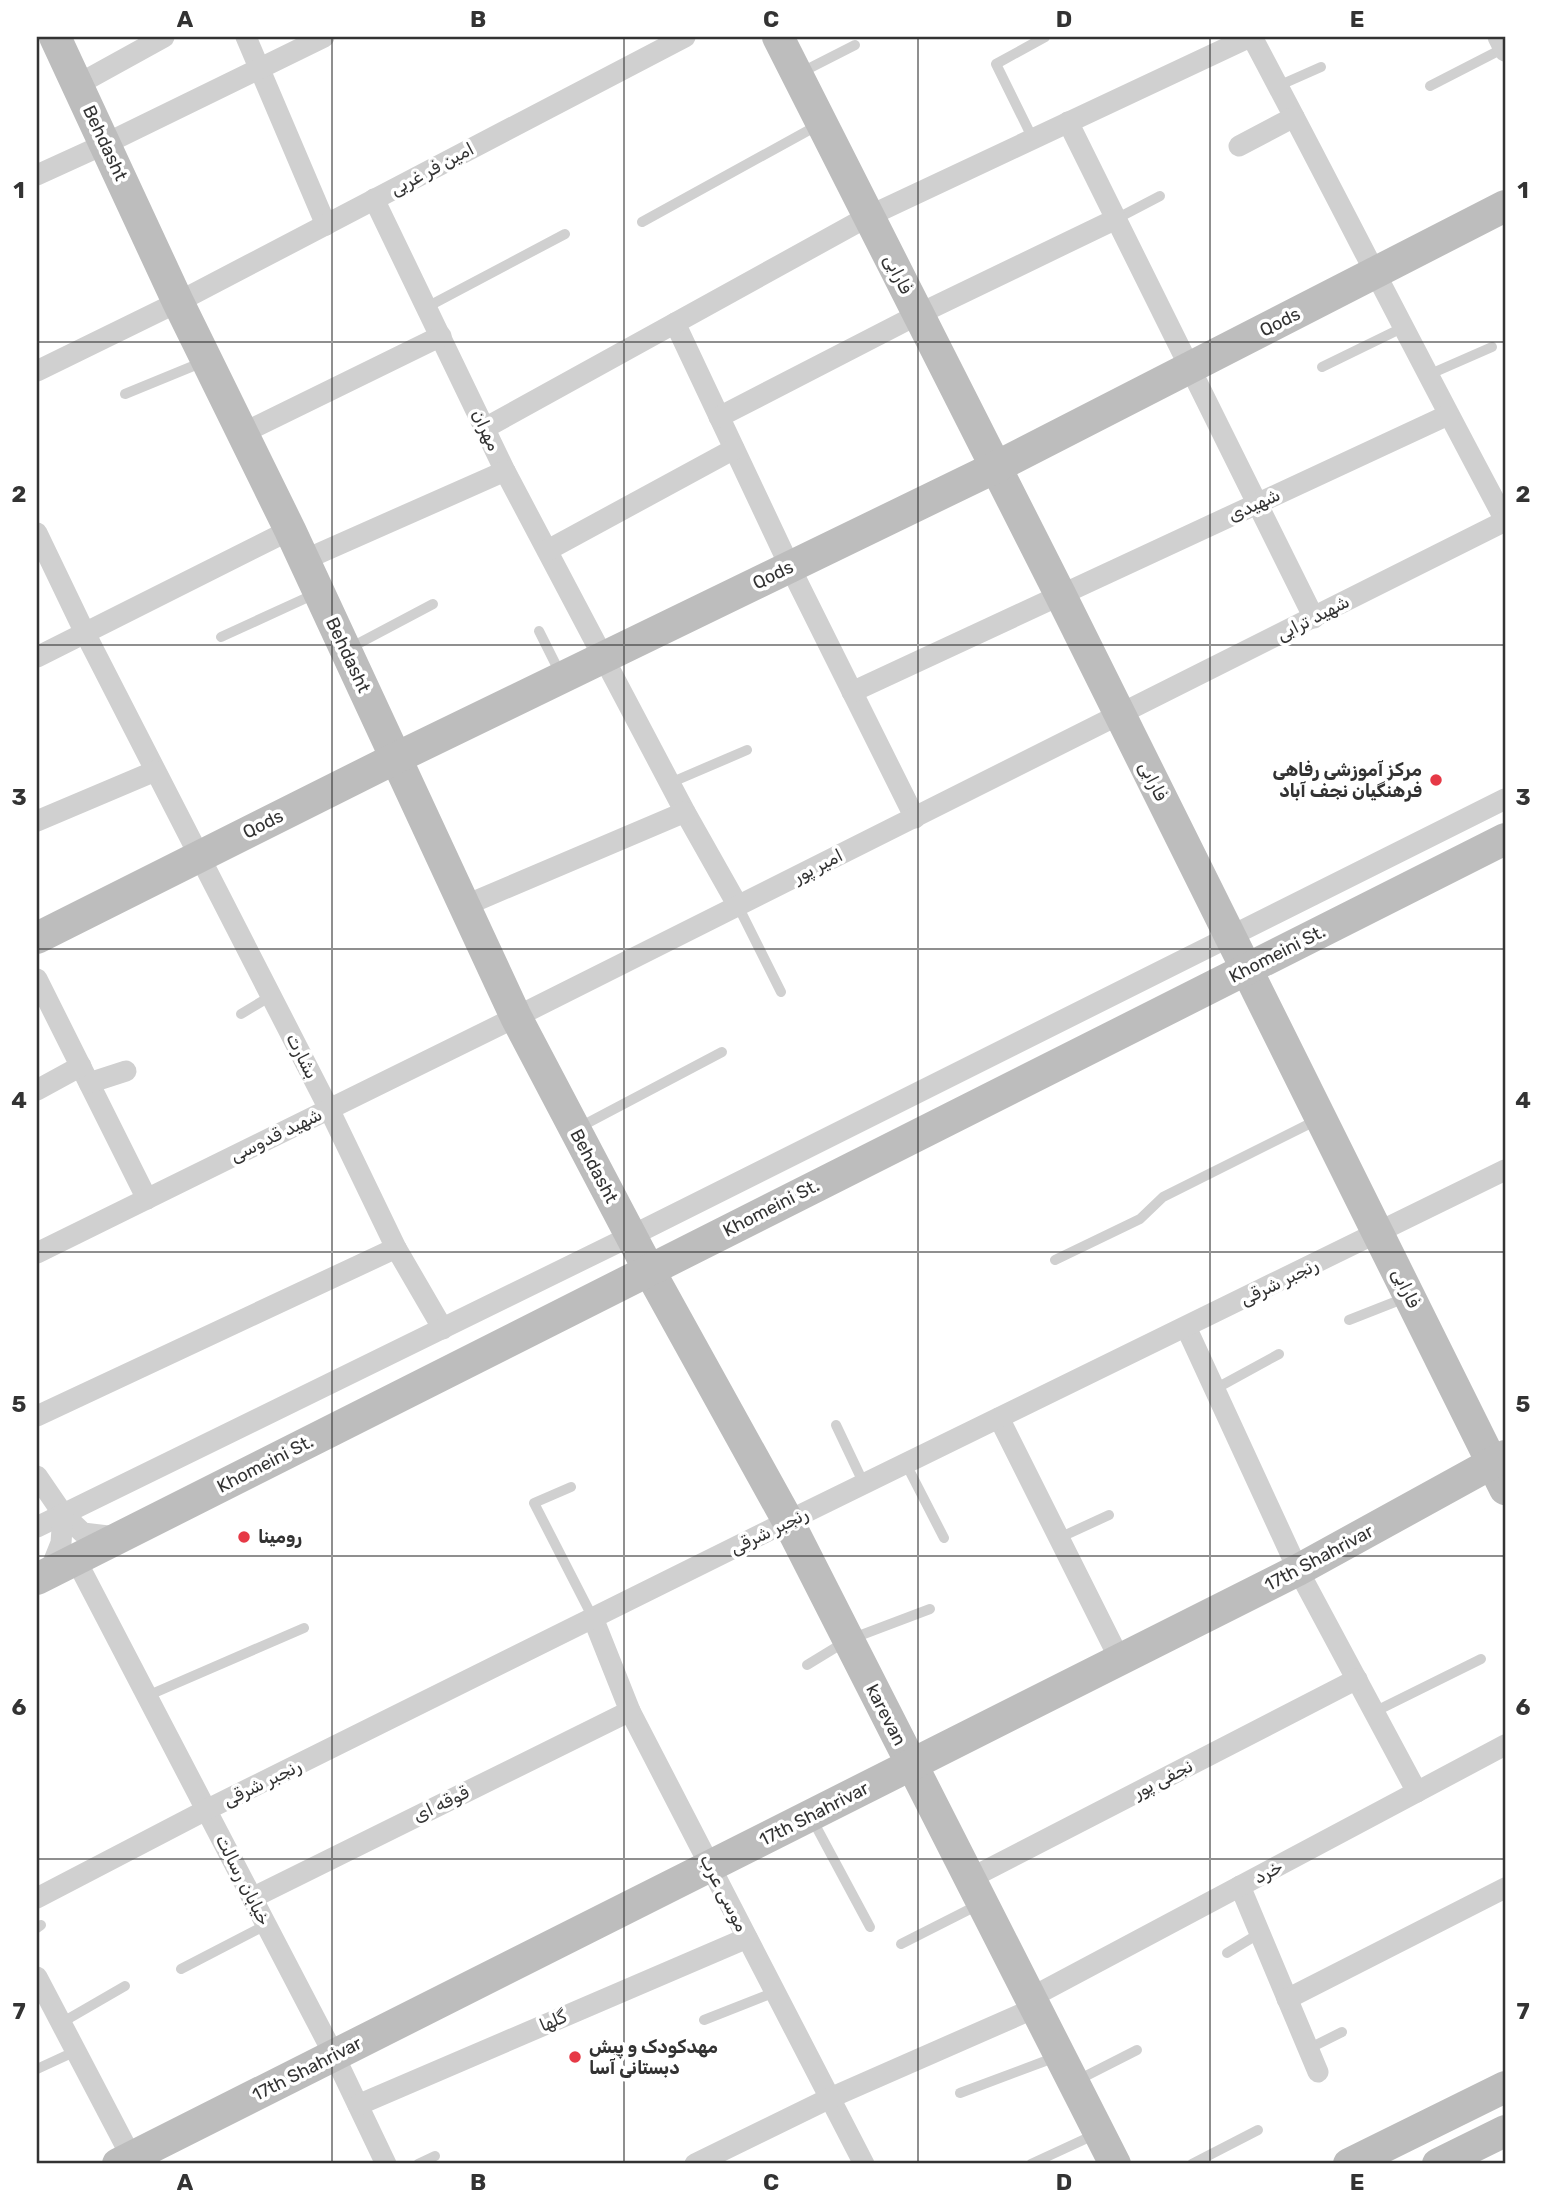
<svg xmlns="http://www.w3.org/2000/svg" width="1542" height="2201" viewBox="0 0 1542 2201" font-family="Rubik,Vazirmatn,sans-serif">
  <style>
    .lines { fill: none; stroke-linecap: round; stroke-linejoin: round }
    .lane { stroke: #d0d0d0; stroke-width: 10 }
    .street { stroke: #d0d0d0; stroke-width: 21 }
    .secondary { stroke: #bdbdbd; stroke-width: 32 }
    .grid { fill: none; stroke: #333; stroke-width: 2; stroke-opacity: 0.55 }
    .poi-dot { fill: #e63946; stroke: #fff; stroke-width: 2.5 }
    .labels { text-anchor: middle; stroke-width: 7; stroke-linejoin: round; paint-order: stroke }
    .street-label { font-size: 18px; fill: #333; stroke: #fff }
    .poi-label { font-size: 18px; font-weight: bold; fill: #333; stroke: #fff; text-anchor: start }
    .neatline { fill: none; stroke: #333; stroke-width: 2.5 }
    .grid-label { font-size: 23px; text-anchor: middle; font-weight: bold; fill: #333 }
  </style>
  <rect width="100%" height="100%" fill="#fff"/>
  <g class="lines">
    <g class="lane">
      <path d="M800,73l55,-28"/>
      <path d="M1278,86l43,-19"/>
      <path d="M1430,86l74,-38"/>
      <path d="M1033,139l-37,-75 49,-27"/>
      <path d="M1116,219l44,-23"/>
      <path d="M642,222l178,-98"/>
      <path d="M427,307l138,-73"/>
      <path d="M1322,367l82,-40"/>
      <path d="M1428,375l64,-28"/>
      <path d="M125,394l78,-32"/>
      <path d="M539,631l22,44"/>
      <path d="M221,637l96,-44"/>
      <path d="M348,649l85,-45"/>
      <path d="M670,783l77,-33"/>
      <path d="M738,906l43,86"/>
      <path d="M241,1014l30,-18"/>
      <path d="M578,1128l144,-76"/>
      <path d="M1055,1260l85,-41 23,-22 154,-77"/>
      <path d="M1349,1320l56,-22"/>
      <path d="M1215,1389l64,-35"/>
      <path d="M836,1425l28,59"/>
      <path d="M906,1464l38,74"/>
      <path d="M571,1487l-37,16 59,115"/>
      <path d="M1059,1538l50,-23"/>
      <path d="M807,1665l41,-25 82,-31"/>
      <path d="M147,1696l157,-68"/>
      <path d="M1374,1712l107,-53"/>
      <path d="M812,1819l58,108"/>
      <path d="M37,1928l4,-3"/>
      <path d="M901,1944l79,-40"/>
      <path d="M1227,1953l33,-20"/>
      <path d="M181,1969l85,-44"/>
      <path d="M704,2020l71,-28"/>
      <path d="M61,2023l64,-37"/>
      <path d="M1308,2049l34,-17"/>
      <path d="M37,2069l39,-18"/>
      <path d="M1076,2081l61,-31"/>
      <path d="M960,2093l96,-36"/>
      <path d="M418,2164l17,-8"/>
      <path d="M1031,2164l65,-30"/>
      <path d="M1192,2164l66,-34"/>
    </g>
    <g class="street">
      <path d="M246,37l80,188"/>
      <path d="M1252,37c85,160 167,323 253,483"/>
      <path d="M1498,37l7,14"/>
      <path d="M77,85l87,-48"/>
      <path d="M1068,122l246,496"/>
      <path d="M1239,146l55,-29"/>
      <path d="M37,175l68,-31 219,-107"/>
      <path d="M374,199l131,272 180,341 53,94"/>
      <path d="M675,323l115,244 125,251"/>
      <path d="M37,371l141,-69 507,-265"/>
      <path d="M719,417l200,-103 197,-95"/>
      <path d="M485,428l384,-212 381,-179"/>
      <path d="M243,433l198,-97"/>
      <path d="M37,533l48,100 244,476 67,139 47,81"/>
      <path d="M548,550l186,-101"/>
      <path d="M304,560l201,-89"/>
      <path d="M37,657l253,-127"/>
      <path d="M852,692l596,-277"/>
      <path d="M37,821l118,-50"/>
      <path d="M464,906l221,-94"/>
      <path d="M37,979l110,220"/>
      <path d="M89,1083l37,-12"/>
      <path d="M37,1090l44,-24"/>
      <path d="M37,1253l479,-236 989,-496"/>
      <path d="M1186,1327l112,243 119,222"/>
      <path d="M37,1416l359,-168"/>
      <path d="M999,1418l121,242"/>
      <path d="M37,1476l26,38 20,19 34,4"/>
      <path d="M37,1527l594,-291 874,-437"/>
      <path d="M76,1560l258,495 52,109"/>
      <path d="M49,1573l12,-30 2,-29"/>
      <path d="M593,1618l37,93 234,453"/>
      <path d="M969,1879l388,-200"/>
      <path d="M1240,1886l78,186"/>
      <path d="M37,1898l169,-88 582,-289 717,-351"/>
      <path d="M252,1898l378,-187"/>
      <path d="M37,1977l98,187"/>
      <path d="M1030,1998l475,-253"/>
      <path d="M1287,1999l218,-111"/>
      <path d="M358,2105l389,-167"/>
      <path d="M695,2164l135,-66 205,-90"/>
    </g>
    <g class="secondary">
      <path d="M55,37l123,265 112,228 226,487 133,253 139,251 327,643"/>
      <path d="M778,37l282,557 445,895"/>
      <path d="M37,938l359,-180 600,-291 509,-261"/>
      <path d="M37,1579l1468,-740"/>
      <path d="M118,2164l1180,-594 207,-114"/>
      <path d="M1349,2164l156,-77"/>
      <path d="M1438,2164l67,-33"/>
    </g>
  </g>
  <path class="grid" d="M332,37v2127M624,37v2127M918,37v2127M1210,37v2127M37,342h1468M37,645h1468M37,949h1468M37,1252h1468M37,1556h1468M37,1859h1468"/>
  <g class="poi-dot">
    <circle cx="1436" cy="780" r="7"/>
    <circle cx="244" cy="1537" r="7"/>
    <circle cx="575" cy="2057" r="7"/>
  </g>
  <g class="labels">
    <g class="street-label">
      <text transform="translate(105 143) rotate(65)" y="6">Behdasht</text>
      <text transform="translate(432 169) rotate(-28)" y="6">امین فر غربی</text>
      <text transform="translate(898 274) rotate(63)" y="6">فارابی</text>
      <text transform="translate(1280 322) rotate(-27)" y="6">Qods</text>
      <text transform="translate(486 430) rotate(65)" y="6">مهران</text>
      <text transform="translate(1254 505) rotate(-25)" y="6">شهیدی</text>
      <text transform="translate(773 575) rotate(-26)" y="6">Qods</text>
      <text transform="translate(1313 618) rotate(-27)" y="6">شهید ترابی</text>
      <text transform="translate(348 655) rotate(65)" y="6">Behdasht</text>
      <text transform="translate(1153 781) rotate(63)" y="6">فارابی</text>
      <text transform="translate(263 824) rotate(-27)" y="6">Qods</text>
      <text transform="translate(818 866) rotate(-27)" y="6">امیر پور</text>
      <text transform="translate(1277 954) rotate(-27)" y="6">Khomeini St.</text>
      <text transform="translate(302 1056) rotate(63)" y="6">بشارت</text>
      <text transform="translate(276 1135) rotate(-26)" y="6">شهید قدوسی</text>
      <text transform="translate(594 1166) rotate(62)" y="6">Behdasht</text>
      <text transform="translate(771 1208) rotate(-27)" y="6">Khomeini St.</text>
      <text transform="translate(1279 1282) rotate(-26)" y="6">رنجبر شرقی</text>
      <text transform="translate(1406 1288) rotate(64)" y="6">فارابی</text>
      <text transform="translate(265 1464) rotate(-27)" y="6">Khomeini St.</text>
      <text transform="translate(769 1531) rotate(-26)" y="6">رنجبر شرقی</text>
      <text transform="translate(1319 1558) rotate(-28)" y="6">17th Shahrivar</text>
      <text transform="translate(886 1715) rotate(63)" y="6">karevan</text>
      <text transform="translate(1163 1779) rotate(-27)" y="6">نجفی پور</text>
      <text transform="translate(262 1783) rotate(-26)" y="6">رنجبر شرقی</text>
      <text transform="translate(441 1804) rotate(-26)" y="6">قوقه ای</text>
      <text transform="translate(814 1814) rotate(-27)" y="6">17th Shahrivar</text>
      <text transform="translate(1268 1872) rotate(-28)" y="6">خرد</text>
      <text transform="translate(243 1880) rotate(63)" y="6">خیابان رسالت</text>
      <text transform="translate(724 1893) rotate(63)" y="6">موسی عرب</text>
      <text transform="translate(553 2021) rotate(-23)" y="6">گلها</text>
      <text transform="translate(307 2069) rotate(-27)" y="6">17th Shahrivar</text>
    </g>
    <g class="poi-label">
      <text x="1422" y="776" text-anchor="end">مرکز آموزشی رفاهی<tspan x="1422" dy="21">فرهنگیان نجف آباد</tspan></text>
      <text x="258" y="1543">رومینا</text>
      <text x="589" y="2053">مهدکودک و پیش<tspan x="589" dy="21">دبستانی آسا</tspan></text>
    </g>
  </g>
  <rect width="1542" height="2201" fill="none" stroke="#ffffff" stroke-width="77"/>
  <rect x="38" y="38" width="1466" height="2124" class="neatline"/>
  <g class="grid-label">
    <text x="185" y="27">A</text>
    <text x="478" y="27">B</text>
    <text x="771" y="27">C</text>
    <text x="1064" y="27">D</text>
    <text x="1357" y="27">E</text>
    <text x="19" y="198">1</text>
    <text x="1523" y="198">1</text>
    <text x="19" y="502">2</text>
    <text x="1523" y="502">2</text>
    <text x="19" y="805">3</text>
    <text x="1523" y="805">3</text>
    <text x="19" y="1108">4</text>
    <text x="1523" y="1108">4</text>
    <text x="19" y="1412">5</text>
    <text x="1523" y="1412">5</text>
    <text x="19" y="1715">6</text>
    <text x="1523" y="1715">6</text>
    <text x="19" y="2019">7</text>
    <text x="1523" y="2019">7</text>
    <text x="185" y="2190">A</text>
    <text x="478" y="2190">B</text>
    <text x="771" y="2190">C</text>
    <text x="1064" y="2190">D</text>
    <text x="1357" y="2190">E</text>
  </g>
</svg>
